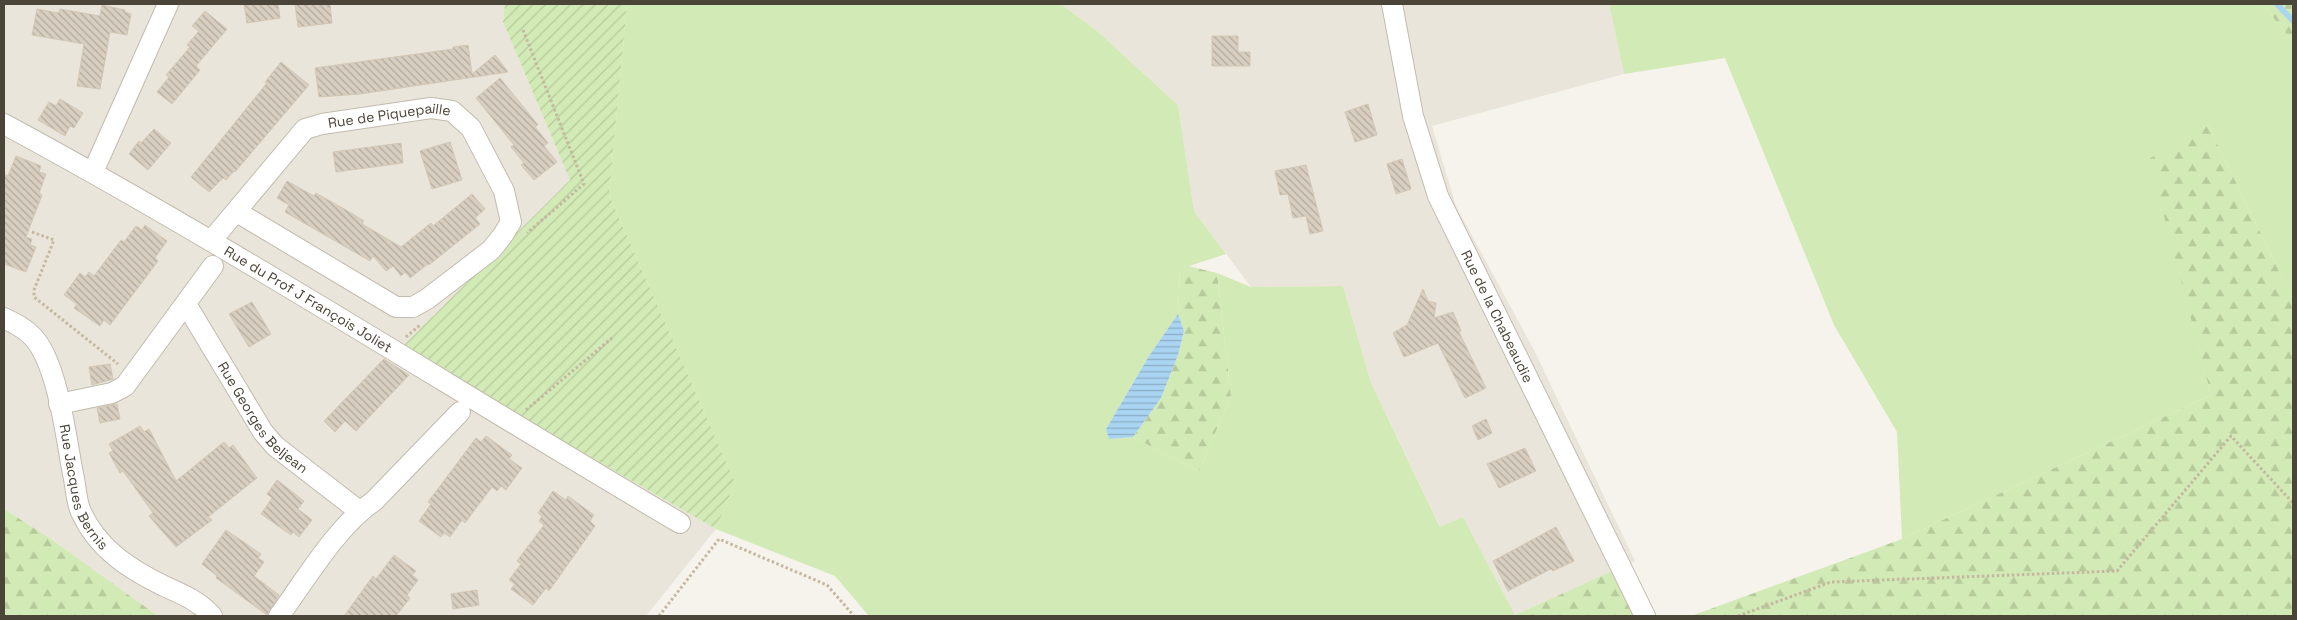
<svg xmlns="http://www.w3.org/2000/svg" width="2297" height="620" viewBox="0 0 2297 620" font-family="'Space Grotesk',sans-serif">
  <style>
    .residential { fill: #eae5da }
    .green { fill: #d2eab5 }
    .forest { fill: url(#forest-firs) }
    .garden { fill: url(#garden-furrows) }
    .water { fill: url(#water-rules) }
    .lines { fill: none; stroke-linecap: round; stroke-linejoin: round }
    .stream { stroke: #a9d4f2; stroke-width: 5.5 }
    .building { fill: url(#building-back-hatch); stroke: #d3c7b4 }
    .minor-casing { stroke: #c2bbae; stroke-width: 22 }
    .path { stroke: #c4b79f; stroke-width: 3; stroke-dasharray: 2.5 2.5; stroke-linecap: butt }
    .minor { stroke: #fff; stroke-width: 20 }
    .labels { text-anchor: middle; stroke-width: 5; stroke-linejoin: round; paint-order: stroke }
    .street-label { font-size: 14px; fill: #4b4439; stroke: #fff }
  </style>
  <defs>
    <pattern id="forest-firs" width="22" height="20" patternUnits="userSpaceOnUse" patternTransform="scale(1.25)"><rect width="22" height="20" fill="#d2eab5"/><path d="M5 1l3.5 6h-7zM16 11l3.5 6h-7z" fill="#b6ca9c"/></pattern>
    <pattern id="garden-furrows" width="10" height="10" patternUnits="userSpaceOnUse" patternTransform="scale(1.25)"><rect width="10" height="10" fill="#d2eab5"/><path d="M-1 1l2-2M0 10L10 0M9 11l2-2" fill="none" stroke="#b6ca9c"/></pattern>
    <pattern id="water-rules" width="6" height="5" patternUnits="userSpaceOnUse" patternTransform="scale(1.25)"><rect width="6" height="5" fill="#a9d4f2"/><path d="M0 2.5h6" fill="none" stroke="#8caec5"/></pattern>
    <pattern id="building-back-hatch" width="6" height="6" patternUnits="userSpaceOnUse" patternTransform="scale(1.25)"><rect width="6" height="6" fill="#d8cfc1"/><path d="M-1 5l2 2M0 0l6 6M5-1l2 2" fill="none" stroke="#b1aa9e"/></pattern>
  </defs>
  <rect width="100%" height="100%" fill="#f6f3ec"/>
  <g class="residential">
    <path d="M4,4h501l-2,18 67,158 -168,168 314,181 -70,87h-488l-107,-77 -47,-30z"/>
    <path d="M1061,4h548l15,70 -192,52 24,80 78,144 101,211 -120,54 -52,-98 -22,11 -70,-145 -28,-97 -92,1 -57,-76 -16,-106 -81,-74z"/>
  </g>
  <g class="green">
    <path d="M627,4h434l36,27 81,74 16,106 32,43 -46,15 -2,45 -29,42 -43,73 3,10 24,-2 66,34 32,-75 -14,-123 34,14 92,-1 28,97 69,144 23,-10 52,98 -646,1 -34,-40 -119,-47 19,-47 -126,-287z"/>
    <path d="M1609,4h654l30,39v257l-85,-175 -58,34 61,236 -309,144 -5,-107 -63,-107 -109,-267 -101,16z"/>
  </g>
  <g class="forest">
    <path d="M2263,4h30v39z"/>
    <path d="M2208,125l85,175v316h-602l211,-77 309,-144 -62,-236z"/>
    <path d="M1188,266l29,7 14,123 -32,75 -66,-34 28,-39 17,-43 6,-24 -6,-17 2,-45z"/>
    <path d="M4,509l47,30 107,77h-154z"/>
    <path d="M1621,567l24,49h-133l3,-1z"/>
  </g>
  <path class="garden" d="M505,4h122l-18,191 126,287 -19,47 -315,-181 169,-168 -67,-158z"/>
  <path class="water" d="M1178,314l6,17 -6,24 -17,43 -28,39 -24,2 -3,-10 43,-73z"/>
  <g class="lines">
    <path class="stream" d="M2277,4l16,17"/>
  </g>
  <g class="building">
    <path d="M244,4h34l2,14 -33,5z"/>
    <path d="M295,4h35l2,19 -34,4z"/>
    <path d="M102,5l23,5v2l6,2 -4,21 -17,-3 -10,57 -23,-3 7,-42 -52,-9 5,-26 22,4 1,-4 40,7z"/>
    <path d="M205,11l22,18 -31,37 4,4 -28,34 -15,-12 12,-15 -3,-2 24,-28 -3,-2 12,-14 -7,-5z"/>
    <path d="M1212,36h26v16h12v14h-38z"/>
    <path d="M468,45l4,29 23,-19 13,17 -148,22 -41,3 -4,-29 138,-19v-2z"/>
    <path d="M281,62l28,23 -74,87 -1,-1 -8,9 -3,-2 -14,14 -18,-15 76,-94 -2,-1z"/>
    <path d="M500,78l38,47 -3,2 13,16 -4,3 13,16 -23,18 -13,-15 3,-2 -13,-16 3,-2 -38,-47z"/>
    <path d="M60,99l23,14 -9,15 -4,-2 -5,10 -27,-16 11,-18 7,4z"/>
    <path d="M1368,104l9,31 -22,7 -10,-30z"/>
    <path d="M154,129l17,14 -23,27 -19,-16 10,-13 2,2z"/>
    <path d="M450,142l12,38 -30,9 -12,-38z"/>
    <path d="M401,143l2,20 -67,9 -3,-20z"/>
    <path d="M16,156l25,10 -2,6 7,2 -7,19 3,2 -16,42 6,2 -2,6 6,2 -10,25 -22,-8v-90l4,2z"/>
    <path d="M1402,159l9,30 -15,5 -9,-30z"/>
    <path d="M1306,165l17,66 -13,3 -4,-18 -13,2 -5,-24 -8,1 -5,-24z"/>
    <path d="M287,181l27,15 2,-3 35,20 13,8 -2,3 39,23 30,-24 2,3 39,-32 13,15 -10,9 5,6 -51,41 -1,-1 -18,14 -5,-6 -4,4 -8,-10 -7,5 -13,-15 -3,5 -85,-49 4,-7 -12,-7z"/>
    <path d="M145,225l22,16 -12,17 3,3 -48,64 -6,-5 -4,6 -26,-18 3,-4 -13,-9 16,-22 5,4 4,-5 5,4 27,-36 3,2 12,-16 6,4z"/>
    <path d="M1423,289l5,12 8,2 -2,15 19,-6 8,19 -2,1 27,56 -21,10 -27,-55 -34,14 -11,-24 14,-8z"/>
    <path d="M252,302l19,32 -22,13 -20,-33z"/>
    <path d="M384,359l25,16 -53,56 -11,-10 -10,11 -11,-11z"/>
    <path d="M110,364l3,15 -21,6 -3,-18z"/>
    <path d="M117,404l3,15 -20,4 -3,-15z"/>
    <path d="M1486,419l6,14 -14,7 -6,-14z"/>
    <path d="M140,426l4,6 5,-3 27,52 48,-39 5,6 4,-3 24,33 -49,39 4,3 -36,27 -27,-31 4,-3 -30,-42 -3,2 -11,-20 4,-2 -4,-7z"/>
    <path d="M486,436l26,19 -3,4 13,9 -16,22 -5,-4 -4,5 -5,-4 -27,36 -3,-3 -12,17 -6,-4 -3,4 -22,-16 12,-17 -3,-2 48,-64 5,4z"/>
    <path d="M1525,448l11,23 -37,17 -12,-24z"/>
    <path d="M277,480l27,21 -6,8 14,11 -13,17 -6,-5 -2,3 -30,-21 11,-16 -5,-4z"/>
    <path d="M553,491l13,9 2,-4 26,19 -4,6 5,5 -46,65 -3,-3 -13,17 -22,-16 4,-5 -6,-4 12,-16 -4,-3 27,-36 -5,-4 3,-5 -4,-3z"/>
    <path d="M1556,527l18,34 -21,10 -2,-2 -43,22 -15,-30z"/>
    <path d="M226,530l35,24 -3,4 6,4 -10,14 25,19 -12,20 -51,-37 1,-2 -15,-12z"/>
    <path d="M394,555l22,16 -4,4 6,5 -11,15 3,3 -14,18h-52l29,-40 3,3z"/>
    <path d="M477,590l2,15 -26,4 -2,-15z"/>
  </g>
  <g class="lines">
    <g class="minor-casing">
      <g id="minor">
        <path id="s1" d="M1392,4l21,112 25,80 207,420"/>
        <path id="s2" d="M4,124c230,124 450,266 676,399"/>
        <path d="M93,172l75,-168"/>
        <path id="s3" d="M211,241l94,-112 17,-5 109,-16 21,3 19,17 33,63 7,31 -8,13 -12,15 -64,49 -14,8h-17l-159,-95"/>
        <path id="s4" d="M186,304l77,128 12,14 84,65"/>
        <path id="s5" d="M4,318c10,5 21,10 29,19 25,27 33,101 40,137 3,12 3,27 8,38 17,37 48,57 83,74 18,8 35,15 48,30"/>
        <path d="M59,404l53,-11 13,-7 88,-120"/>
        <path d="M279,616c27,-37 58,-90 95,-115l86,-89"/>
      </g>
    </g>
    <g class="path">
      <path d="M523,30l61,154 -57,49"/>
      <path d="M32,232l22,8 -20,50v7l84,67"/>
      <path d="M406,337l14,-12"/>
      <path d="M526,410l86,-72"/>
      <path d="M659,616l60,-77 108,46 27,31"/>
      <path d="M1738,616l93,-34 286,-11 114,-135 62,67"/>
    </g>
    <use href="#minor" class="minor"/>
  </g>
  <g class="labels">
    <g class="street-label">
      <text dy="5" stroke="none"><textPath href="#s3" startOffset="232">Rue de Piquepaille</textPath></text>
      <text dy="5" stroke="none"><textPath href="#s2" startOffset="351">Rue du Prof J François Joliet</textPath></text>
      <text dy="5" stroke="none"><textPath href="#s1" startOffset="332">Rue de la Chabeaudie</textPath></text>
      <text dy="5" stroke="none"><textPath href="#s4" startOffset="138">Rue Georges Beljean</textPath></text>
      <text dy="5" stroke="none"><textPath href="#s5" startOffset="195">Rue Jacques Bernis</textPath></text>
    </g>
  </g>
  <rect width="2297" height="620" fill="none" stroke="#4b4439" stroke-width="10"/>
</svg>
